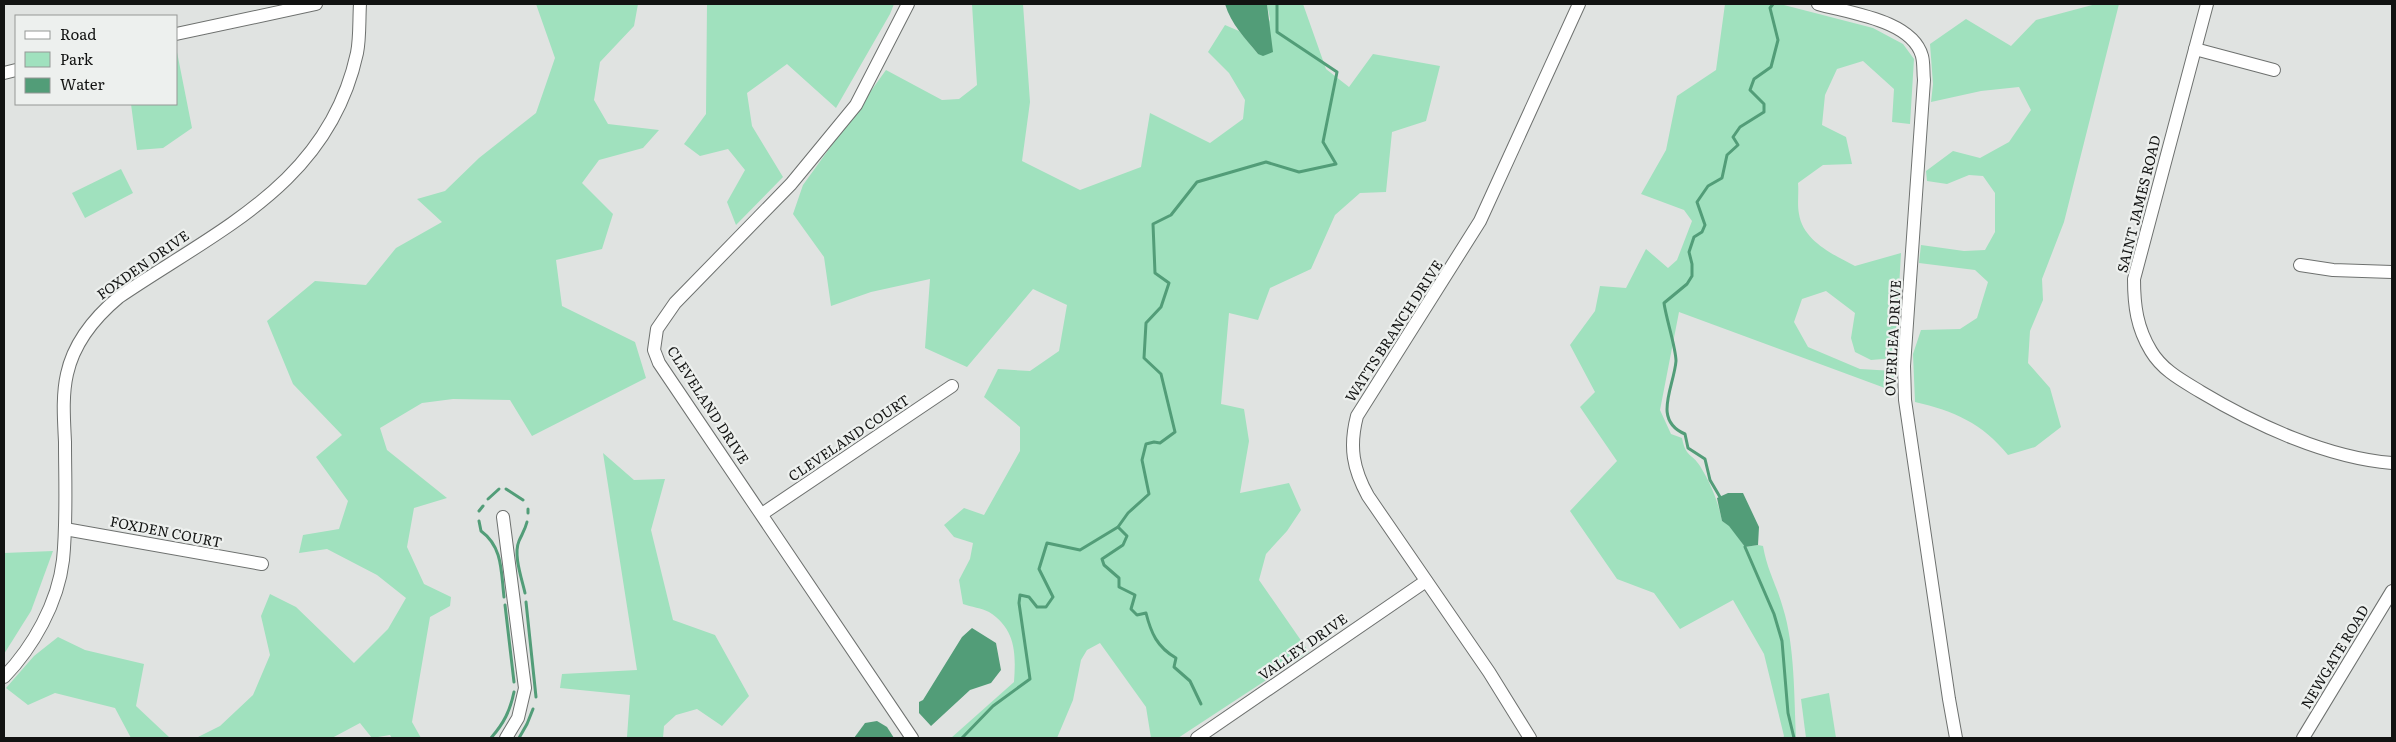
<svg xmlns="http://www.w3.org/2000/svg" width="2396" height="742" viewBox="0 0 2396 742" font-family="Literata,serif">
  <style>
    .green { fill: #a0e1be }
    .water { fill: #529d78 }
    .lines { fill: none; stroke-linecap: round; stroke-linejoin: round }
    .stream { stroke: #529d78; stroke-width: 3 }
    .minor-casing { stroke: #6e716f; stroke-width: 14 }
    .minor { stroke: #fff; stroke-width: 12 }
    .labels { text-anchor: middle; stroke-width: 4.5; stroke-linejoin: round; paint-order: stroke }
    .street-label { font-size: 14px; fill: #121312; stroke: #edf0ee }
  </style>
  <rect width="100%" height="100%" fill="#e0e3e1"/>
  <g class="green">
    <path d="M536,4h102l-4,22 -34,36 -6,38 14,24 51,6 -16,18 -44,12 -17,23 31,31 -11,35 -46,11 6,46 73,36 11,36 -114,58 -22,-36 -57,-1 -31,4 -42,25 7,22 60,48 -33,10 -7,39 17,37 27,13 -1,9 -20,11 -18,105 9,16h-29l-2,-3 -18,3 -12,-15 -28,15h-136l24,-12 33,-31 17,-40 -9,-39 9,-22 26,13 58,56 34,-34 18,-31 -29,-23 -50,-26 -28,4 4,-18 36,-6 9,-28 -32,-44 26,-22 -49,-51 -26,-63 48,-40 51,4 30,-37 46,-26 -25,-23 28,-8 34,-33 57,-45 19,-55z"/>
    <path d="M707,4h187l-4,10 -54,94 -49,-44 -40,29 5,33 31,51 -47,48 -9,-23 18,-32 -17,-21 -28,7 -16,-12 22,-30z"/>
    <path d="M972,4h51l7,98 -8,59 58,29 61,-23 9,-54 60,30 33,-24 2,-19 -16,-27 -21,-21 17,-27 14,6 19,23 12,-35 -3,-15h36l23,65 23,18 24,-33 67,12 -14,55 -34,11 -6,60 -26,1 -25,22 -24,54 -41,19 -12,32 -29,-7 -8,91 23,5 5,32 -9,52 49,-10 12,27 -14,21 -21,23 -7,26 50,72 -131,86h-27l-5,-31 -46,-64 -13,7 -6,10 -8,40 -16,38h-106l63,-56c2,-28 2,-53 -25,-70 -7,-4 -18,-5 -26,-8l-4,-24 11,-21 3,-16 -19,-6 -10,-12 20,-17 20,7 36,-64v-24l-36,-30 14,-28 32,2 29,-20 8,-46 -34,-16 -66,78 -42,-19 5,-69 -59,13 -40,14 -7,-49 -31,-43 10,-29 83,-115 56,30 17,-1 18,-14z"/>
    <path d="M1725,4h55l93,24 30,16 11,15 -4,65 -18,-2 2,-33 -31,-28 -26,8 -12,26 -3,30 24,12 6,27 -29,1 -25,18c1,10 -1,21 1,31 4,27 35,41 56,52l46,-13 -6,105 -24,2 -16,-8 -4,-14 4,-25 -29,-22 -24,8 -8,23 14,25 52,22 34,2 -1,20 -214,-79 -19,98 11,24 11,4c4,20 10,15 18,28 11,18 18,35 22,55l8,5 15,21 13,-2 5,1c4,24 14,40 20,62 12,38 11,90 13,130h-13l1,-2 -20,-82 -31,-54 -53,29 -26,-36 -37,-14 -47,-68 47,-50 -37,-54 15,-15 -25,-47 25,-34 5,-25 26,2 20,-39 22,19 9,-8 15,-39 -8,-11 -43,-16 25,-44 11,-54 39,-26z"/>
    <path d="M2096,4h23l-55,218 -22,57 1,21 -13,31 -2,32 22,25 11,39 -26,20 -27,8c-26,-32 -54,-44 -93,-53l-2,-48 8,-24 39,-1 17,-11 11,-36 -13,-12 -56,-7 2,-18 43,6 21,-1 10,-18v-39l-12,-17 -14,-1 -22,9 -20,-3 -1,-10 27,-20 27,7 29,-16 22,-32 -12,-23 -38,4 -50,11 2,-18 -3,-40 36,-25 45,27 25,-26z"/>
    <path d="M176,47l16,81 -29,20 -26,2 -6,-46h45z"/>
    <path d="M121,169l12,24 -48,25 -13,-25z"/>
    <path d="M603,453l31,27 31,-1 -14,51 22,90 42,15 34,61 -27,30 -25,-17 -21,6 -12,11 -1,12h-50l14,-1 3,-42 -70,-7 2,-14 75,-4z"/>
    <path d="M53,551l-22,60 -27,43v-101z"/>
    <path d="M58,637l27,13 59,14 -8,42 34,32h-39l-16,-30 -60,-15 -27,12 -22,-17 28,-32z"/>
    <path d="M1829,693l7,45h-30l-5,-39z"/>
  </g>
  <g class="water">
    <path d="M1225,4h42l6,48 -10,4 -5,-2c-13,-16 -27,-30 -33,-50z"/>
    <path d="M1728,493h15l16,34 -1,18 -13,2 -16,-21 -7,-5 -5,-23z"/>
    <path d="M972,628l24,15 5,27 -10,13 -21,7 -39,36 -12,-13v-11l4,-2 39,-63z"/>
    <path d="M877,721l10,6 7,11h-40l11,-15z"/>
  </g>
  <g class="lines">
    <g class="stream">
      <path d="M506,489l17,11"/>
      <path d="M1720,497l-10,-17 -5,-21 -17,-11 -3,-14c-33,-14 -11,-47 -9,-73 0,-13 -10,-43 -12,-58l23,-19 5,-8v-12l-3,-12 5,-15 8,-5 3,-7 -8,-23 11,-16 14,-8 5,-23 11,-10 -5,-8 7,-10 24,-15v-8l-14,-14 4,-11 17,-12 7,-27 -8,-32 3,-4"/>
      <path d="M488,499l11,-10"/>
      <path d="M528,509v4"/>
      <path d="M479,511l4,-5"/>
      <path d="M479,521l2,10c22,16 20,41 23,66"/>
      <path d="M1118,527l9,9 -4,9 -21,14 2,6 15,13v9l16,8 -4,14 6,6 9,-2c5,20 11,34 30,45l-2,9 16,14 11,23"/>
      <path d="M1745,547l29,67 8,27 6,72 6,25"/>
      <path d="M525,593c-3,-14 -12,-38 -6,-52 3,-7 6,-11 8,-19"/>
      <path d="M526,602l10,95"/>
      <path d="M505,605l9,77"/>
      <path d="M491,738c13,-15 19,-27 23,-46"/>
      <path d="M519,738l8,-14 6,-15"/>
      <path d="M962,738l31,-32 37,-27 -11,-76 1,-8 9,2 8,10h9l7,-10 -14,-28 8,-26 33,7 38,-23 10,-14 21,-19 -7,-34 4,-16 8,-2 6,1 15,-11 -14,-58 -17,-16 2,-35 15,-16 8,-24 -14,-10 -2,-49 18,-9 26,-33 69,-20 33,10 37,-8 -13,-22 14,-70 -60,-40v-28"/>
    </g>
    <g class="minor-casing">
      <g id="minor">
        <path d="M908,4l-52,101 -65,79 -116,119 -18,26 -3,21 5,13 253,375"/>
        <path d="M1818,4c31,9 94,16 104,52 2,8 1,16 2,24l-20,286 1,34 44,299 7,39"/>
        <path d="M2207,4l-73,275c0,27 3,49 17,72 12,20 32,30 50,41 55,33 127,66 191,71"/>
        <path d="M176,34l140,-30"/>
        <path d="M2195,49l79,21"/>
        <path d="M4,73l12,-3"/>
        <path d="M2300,265l33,5 59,2"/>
        <path d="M762,514l190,-128"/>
        <path d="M503,517l22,171 -7,30 -12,20"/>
        <path d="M65,529l197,35"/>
        <path d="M4,677c29,-30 54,-74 59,-117 4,-38 2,-79 2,-118 -1,-22 -3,-46 2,-68 7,-32 28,-57 52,-77 100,-68 210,-114 238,-244 3,-15 2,-33 3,-49"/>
        <path d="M1197,738l229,-157"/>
        <path d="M1530,738l-41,-66 -121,-176c-15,-27 -19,-49 -11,-80l123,-195 99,-217"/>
        <path d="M2303,738l89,-147"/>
      </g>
    </g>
    <use href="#minor" class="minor"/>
  </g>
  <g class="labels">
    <g class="street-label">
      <text transform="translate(2139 204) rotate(-76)" y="5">SAINT JAMES ROAD</text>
      <text transform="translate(143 265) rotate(-35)" y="5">FOXDEN DRIVE</text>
      <text transform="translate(1394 331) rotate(-57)" y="5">WATTS BRANCH DRIVE</text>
      <text transform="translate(1893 338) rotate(-87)" y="5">OVERLEA DRIVE</text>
      <text transform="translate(708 405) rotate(57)" y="5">CLEVELAND DRIVE</text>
      <text transform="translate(849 438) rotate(-34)" y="5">CLEVELAND COURT</text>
      <text transform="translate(166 532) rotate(11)" y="5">FOXDEN COURT</text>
      <text transform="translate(1303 647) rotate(-35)" y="5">VALLEY DRIVE</text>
      <text transform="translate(2335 657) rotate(-59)" y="5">NEWGATE ROAD</text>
    </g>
  </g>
  <rect width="2396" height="742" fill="none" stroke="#121312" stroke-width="10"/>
  <rect x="15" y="15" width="162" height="90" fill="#edf0ee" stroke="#959896"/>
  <rect x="25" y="31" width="25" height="8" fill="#ffffff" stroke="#959896"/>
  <text x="60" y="40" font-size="15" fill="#121312">Road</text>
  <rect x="25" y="52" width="25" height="15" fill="#a0e1be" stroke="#959896"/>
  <text x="60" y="65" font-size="15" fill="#121312">Park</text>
  <rect x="25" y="78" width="25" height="15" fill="#529d78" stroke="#959896"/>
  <text x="60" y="90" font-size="15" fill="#121312">Water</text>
</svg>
